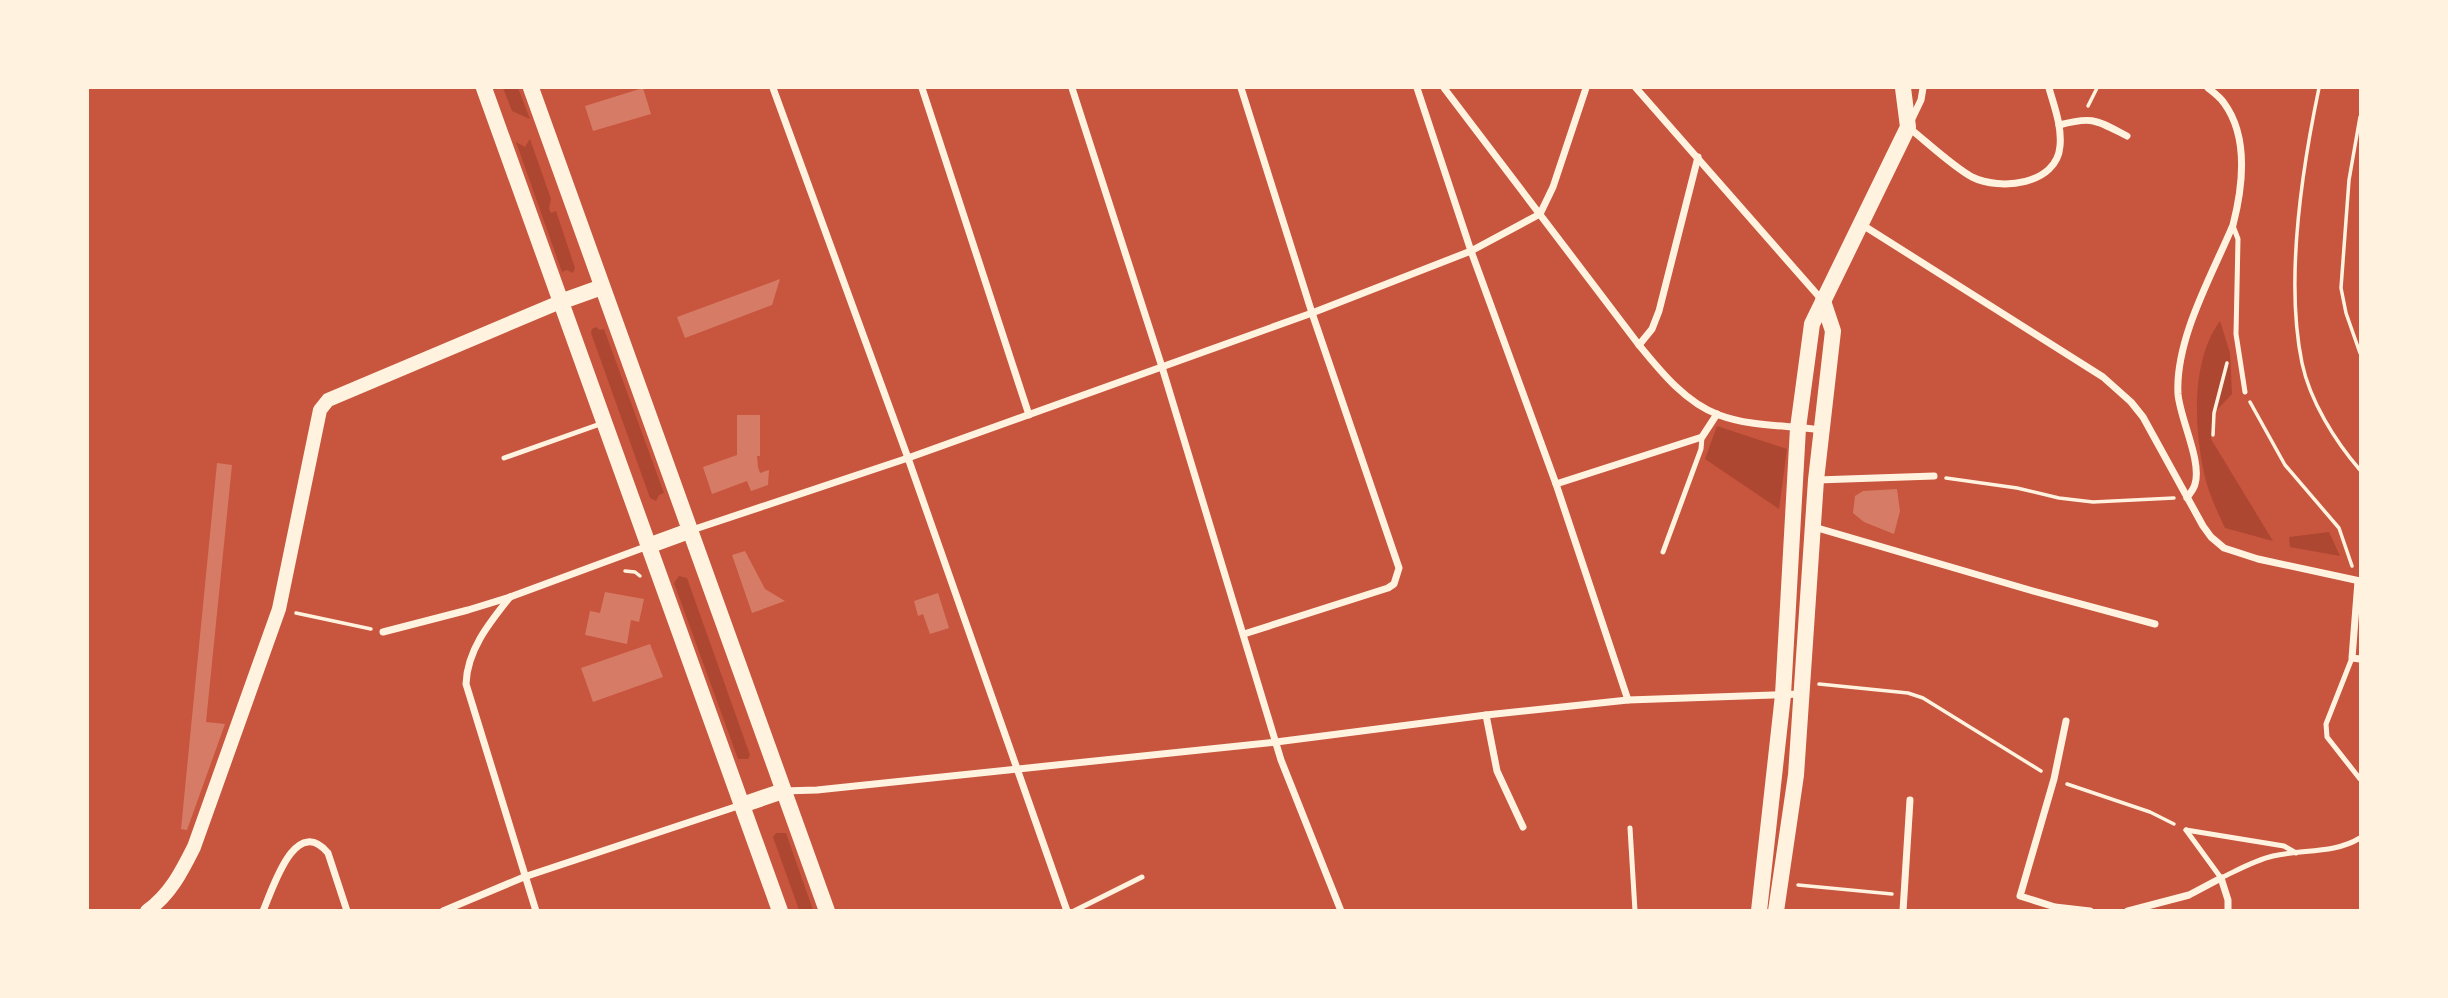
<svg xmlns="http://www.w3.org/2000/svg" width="2448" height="998" font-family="Karla,sans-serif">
	<rect width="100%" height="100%" fill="#c8553d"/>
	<g fill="#ae4732">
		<path d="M503,88H518L530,119L512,111Z"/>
		<path d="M530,139L551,199L549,208L551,213L556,211L575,268L573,273L567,270L562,272L516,142L525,147Z"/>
		<path d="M2220,321L2230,353L2232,394L2214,413L2211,439L2273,541L2225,528C2217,511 2208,492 2204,473C2194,426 2191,360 2220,321Z"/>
		<path d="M596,327L600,330L604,329L664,493L659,495L656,501L650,498L591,333L592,329Z"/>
		<path d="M1717,426L1787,449L1779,509L1705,459Z"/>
		<path d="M2329,532L2340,556L2290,547L2289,537Z"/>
		<path d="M679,576L687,578L750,755L748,759H738L674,583Z"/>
		<path d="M776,833H786L813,910H799L773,837Z"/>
	</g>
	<g fill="#d67c66">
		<path d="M643,88L651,114L593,131L585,106Z"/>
		<path d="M780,279L772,305L685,338L677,317Z"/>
		<path d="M737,415H760V456H757L758,467L760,473L769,470L768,485L751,491L747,481L712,494L703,467L737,455Z"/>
		<path d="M217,463L232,465L206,722L225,724L187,830L181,829Z"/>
		<path d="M1897,489L1900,511L1894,534L1864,522L1853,513L1855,496L1863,491Z"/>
		<path d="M745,551L765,589L785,601L752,613L732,555Z"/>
		<path d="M605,592L644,599L639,622L631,620L627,644L585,635L590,611L600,613Z"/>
		<path d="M938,593L949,628L930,634L923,614L918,616L914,601Z"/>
		<path d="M650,644L663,677L593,702L581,668Z"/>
	</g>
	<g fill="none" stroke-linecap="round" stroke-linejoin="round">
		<g stroke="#fff3e0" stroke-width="3.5">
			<path d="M2319,88C2302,169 2285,281 2302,363C2310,401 2335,441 2360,470"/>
			<path d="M2088,106L2097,88"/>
			<path d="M2360,117L2349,180L2341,288L2346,313L2360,353"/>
			<path d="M2250,402L2285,465L2339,528L2352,566"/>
			<path d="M2213,435L2214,413L2227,363"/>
			<path d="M1946,478L2017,488L2059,498L2093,502L2174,498"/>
			<path d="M625,571L635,572L640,576"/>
			<path d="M296,613L371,629"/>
			<path d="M1819,684L1908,693L1923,698L2041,771"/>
			<path d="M2067,784L2150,812L2174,824"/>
			<path d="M1798,885L1892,894"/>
		</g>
		<g stroke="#fff3e0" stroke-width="5">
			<path d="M2233,226L2238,239L2236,334L2245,392"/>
			<path d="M504,458L603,423"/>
			<path d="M1663,552L1701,449L1702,437"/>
			<path d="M2352,658L2326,724L2327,737L2360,779"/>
			<path d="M1630,828L1635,911"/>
			<path d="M2186,830L2221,878C2238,870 2255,860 2273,856C2303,849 2334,854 2360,838"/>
			<path d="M2186,830L2284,846L2296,853"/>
			<path d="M1074,911L1142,877"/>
		</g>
		<g stroke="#fff3e0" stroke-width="7">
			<path d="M773,88L908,458L1067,911"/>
			<path d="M922,88L1029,415"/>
			<path d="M1072,88L1162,367L1281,760L1341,911"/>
			<path d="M1241,88L1312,313L1399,568L1394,584L1388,588L1244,634"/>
			<path d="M1417,88L1471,251L1556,484L1628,700"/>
			<path d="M1444,88L1639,345C1661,372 1686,403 1719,415C1751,427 1788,425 1821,430"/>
			<path d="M1636,88L1822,300"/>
			<path d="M1923,88L1921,100L1908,127C1927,142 1952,166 1972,177C2000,191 2057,185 2060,146C2062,126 2054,106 2049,88"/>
			<path d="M2059,125C2093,116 2096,120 2127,136"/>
			<path d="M1540,214L1553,187L1586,88"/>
			<path d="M1861,224L2103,377L2131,402L2143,417L2203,526L2211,537L2224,548L2258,559L2360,581"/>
			<path d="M1639,345L1652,329L1659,311L1698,157"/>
			<path d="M1817,480L1934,476"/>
			<path d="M1556,484L1702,437L1717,414"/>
			<path d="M2187,498C2190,493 2194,489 2195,484C2202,461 2180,419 2178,394C2175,339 2212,275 2233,225C2243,186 2249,137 2224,103C2220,97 2213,92 2208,88"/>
			<path d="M1814,527L2033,591L2155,624"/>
			<path d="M689,531L908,458L1312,313L1471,251L1540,214"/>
			<path d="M2358,581L2352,658L2360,659"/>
			<path d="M510,597C490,622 467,650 466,684L536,911"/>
			<path d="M383,632L468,610L510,597L648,546"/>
			<path d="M1486,715L1497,771L1523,827"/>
			<path d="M2066,721L2054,779L2020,896L2055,907L2090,911"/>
			<path d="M783,791L817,790L1276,742L1486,715L1628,700L1802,694"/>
			<path d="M263,911C273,888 295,814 328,853L347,911"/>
			<path d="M443,911L524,877L741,805"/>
			<path d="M1903,911L1910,800"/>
			<path d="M2128,911L2189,895L2221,878L2228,900V911"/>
		</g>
		<path stroke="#fff3e0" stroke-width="14" d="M147,911C170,895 182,871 194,847L279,609L320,410L328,400L560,302"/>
		<g stroke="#fff3e0" stroke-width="16">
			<path d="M484,88L780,911"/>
			<path d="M531,88L827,911"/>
			<path d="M560,302L602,287"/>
			<path d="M648,546L689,531"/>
			<path d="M742,805L783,791"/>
			<path d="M1759,911L1783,695L1798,428L1812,324L1908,127L1903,88"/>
			<path d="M1776,911L1796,775L1816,480L1833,331L1823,301"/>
		</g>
	</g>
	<rect width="2448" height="998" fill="none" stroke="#fff3e0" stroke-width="178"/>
</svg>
